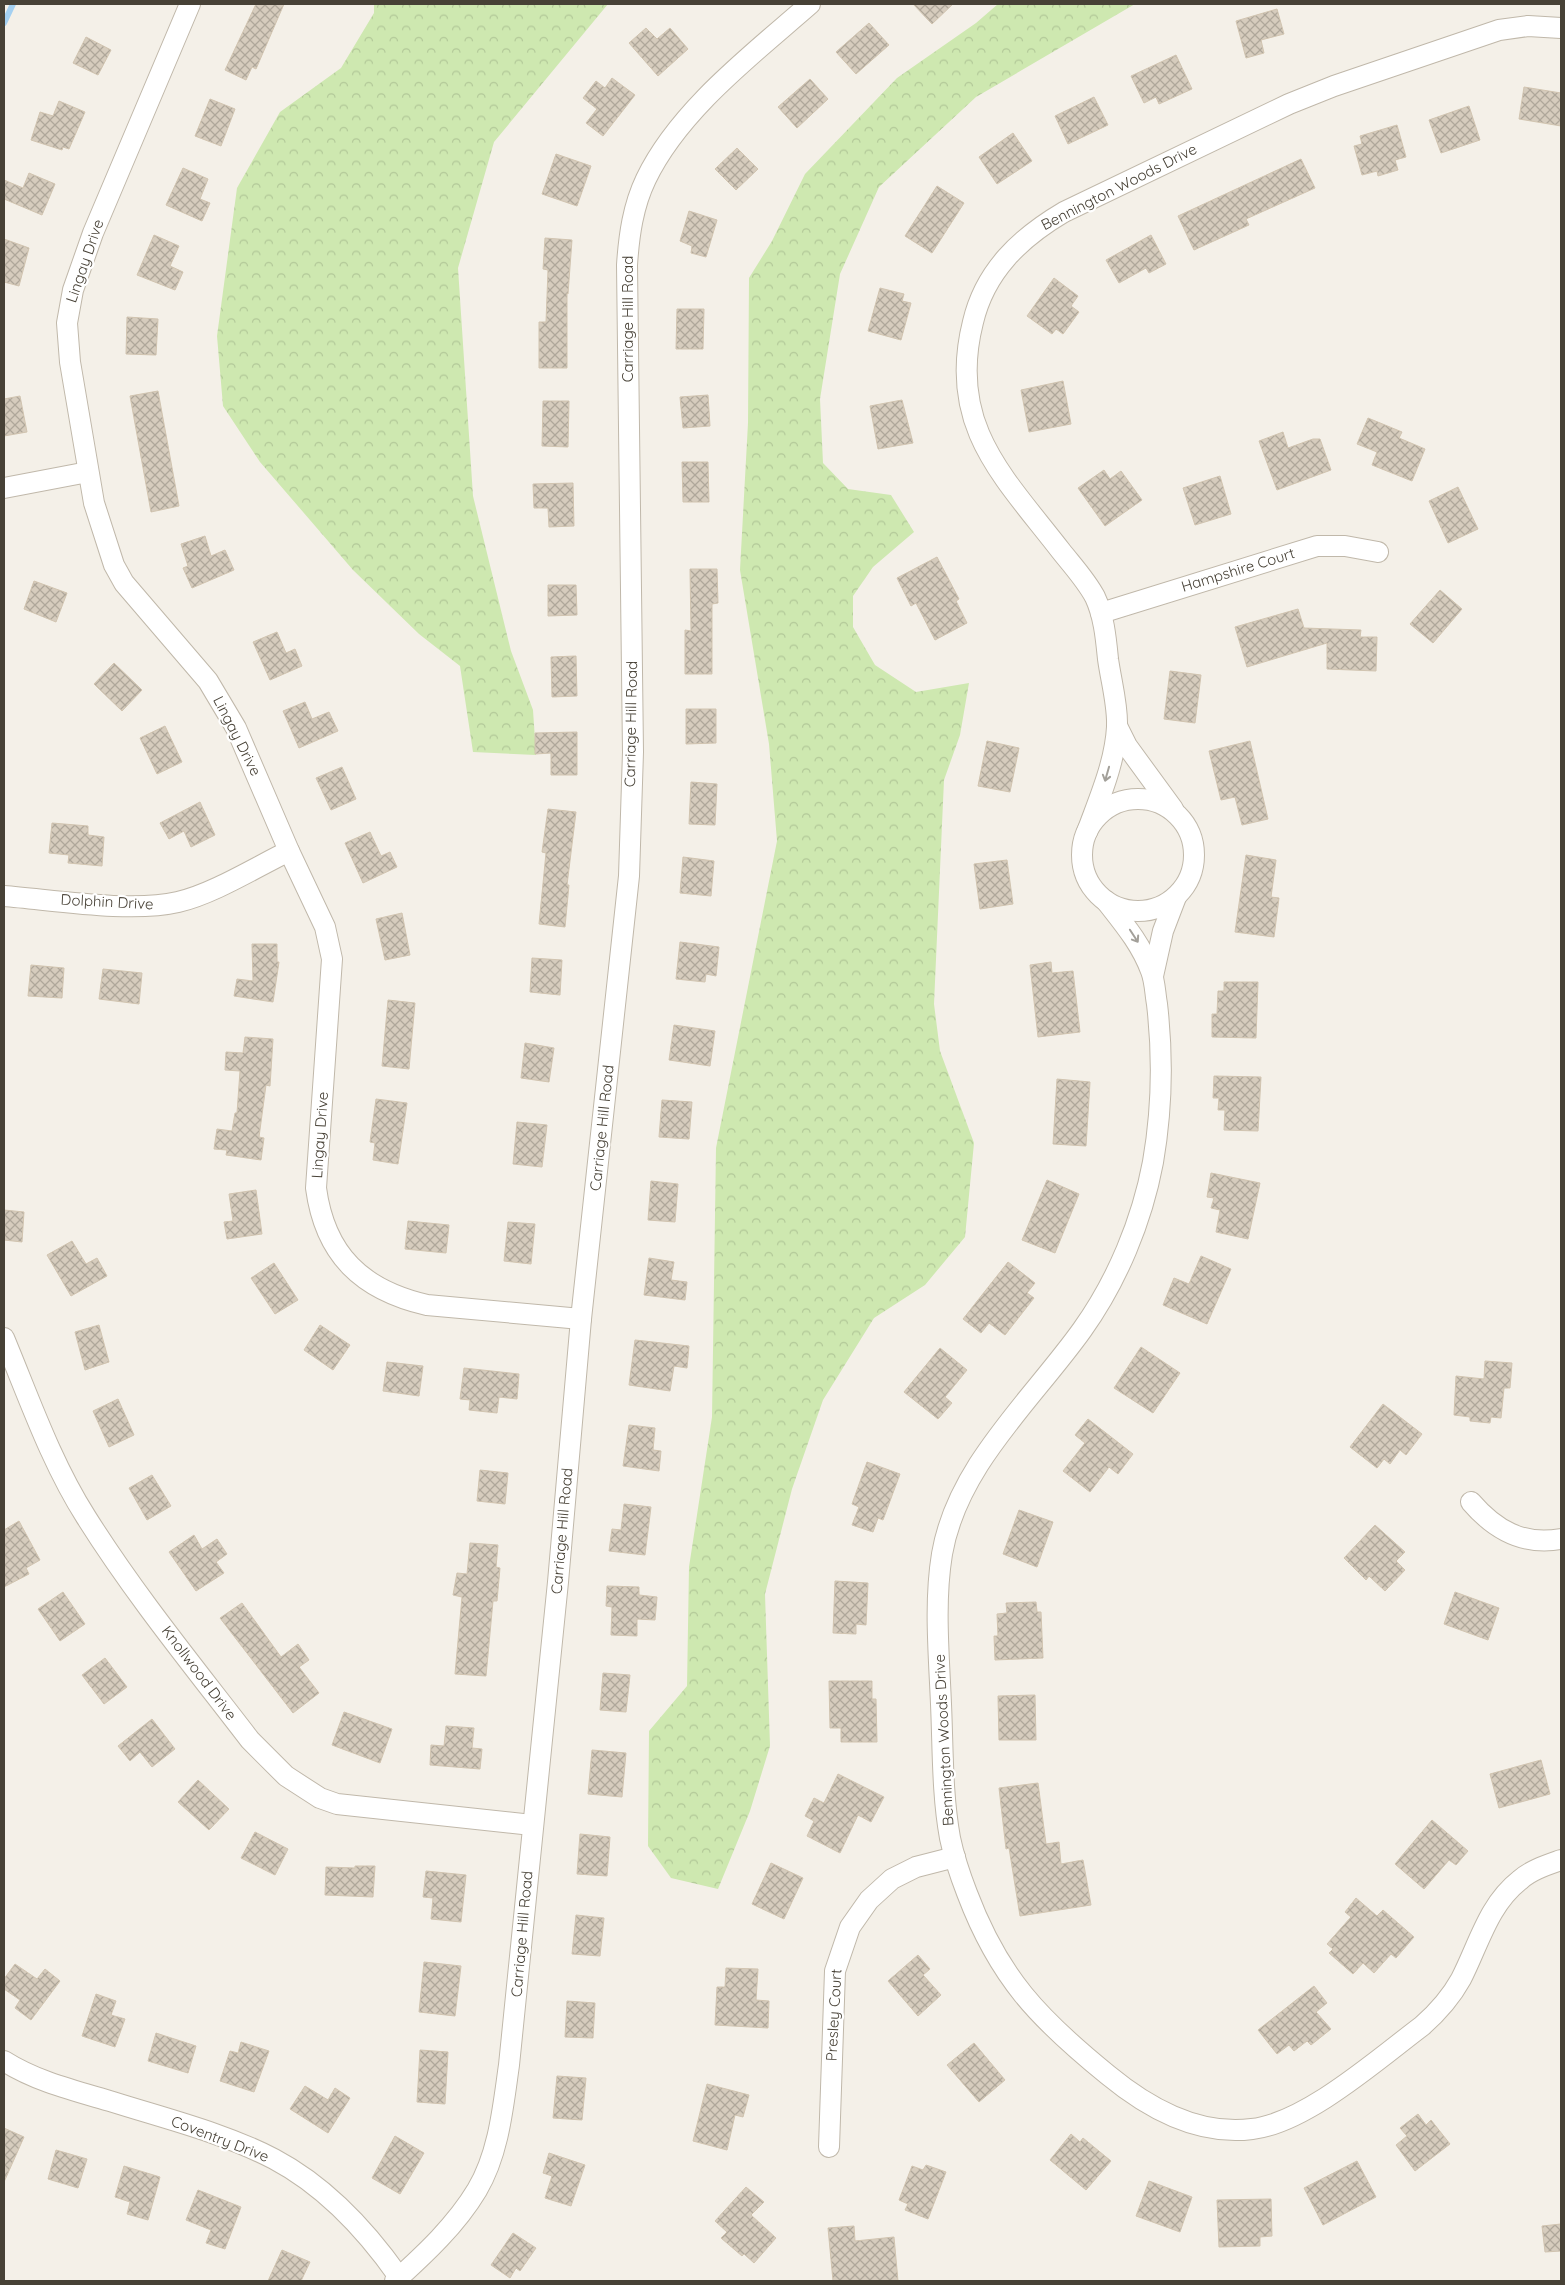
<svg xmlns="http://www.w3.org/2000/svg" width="1565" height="2285" font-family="Quicksand,sans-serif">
	<defs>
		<pattern id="forest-crowns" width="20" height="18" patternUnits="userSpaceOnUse" patternTransform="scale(1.25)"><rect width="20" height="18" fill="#cee8b0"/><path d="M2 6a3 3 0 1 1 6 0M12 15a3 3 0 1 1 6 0" fill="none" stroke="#b2c898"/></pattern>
		<pattern id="building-cross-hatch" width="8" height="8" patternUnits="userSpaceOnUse" patternTransform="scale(1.25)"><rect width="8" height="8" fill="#d6ccbd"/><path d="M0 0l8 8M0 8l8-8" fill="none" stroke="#afa79a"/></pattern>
	</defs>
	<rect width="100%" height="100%" fill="#f4f0e8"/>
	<g fill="url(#forest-crowns)">
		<path d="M374,4H608L494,142L458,268L473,496L511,651L533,710L536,755L473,752L460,666L419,634L353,570L260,462L223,406L217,336L237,188L280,112L341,68L374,13Z"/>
		<path d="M998,4H1135L976,97L879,187L840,274L820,399L823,463L848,489L891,495L914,532L873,567L853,596V627L875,665L916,692L969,683L960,735L944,780L934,1004L940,1051L974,1143L965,1237L925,1285L874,1318L823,1400L792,1489L765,1594L770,1746L750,1811L718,1889L671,1878L648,1846L649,1731L687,1686L689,1567L712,1417L716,1148L777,841L769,744L740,570L748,423L749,278L772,241L805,174L897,78L976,23Z"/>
	</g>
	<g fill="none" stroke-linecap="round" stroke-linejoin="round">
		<path stroke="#a4d0f1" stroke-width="6" d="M4,23L13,4"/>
	</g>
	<g fill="url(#building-cross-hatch)" stroke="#d1c4b0">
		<path d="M256,4H284L256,69L252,67L246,80L225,70Z"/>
		<path d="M913,4H953L932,24Z"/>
		<path d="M1277,9L1284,34L1261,40L1264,53L1246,58L1236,21Z"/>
		<path d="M869,23L889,45L856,74L836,52Z"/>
		<path d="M646,28L657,39L670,28L688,49L658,76L629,43Z"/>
		<path d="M86,37L111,50L98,75L73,63Z"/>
		<path d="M1176,55L1192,89L1159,104L1156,97L1144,103L1131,76Z"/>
		<path d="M612,78L635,95L603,136L586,123L597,109L583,98L596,81L605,88Z"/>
		<path d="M810,79L828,99L797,128L778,107Z"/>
		<path d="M1524,87L1561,93V126L1519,119Z"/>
		<path d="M1094,97L1108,125L1068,144L1055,116Z"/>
		<path d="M210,99L235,109L221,146L195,136Z"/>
		<path d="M59,101L85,112L69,149L63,147L62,150L31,140L40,112L53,116Z"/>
		<path d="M1469,106L1480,140L1441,153L1429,120Z"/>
		<path d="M1397,125L1406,157L1395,160L1398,170L1378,176L1377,171L1362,175L1354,146L1362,144L1360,136Z"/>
		<path d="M1013,133L1032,161L997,184L979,157Z"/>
		<path d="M737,148L758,169L736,190L715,169Z"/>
		<path d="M556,154L591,166L577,206L542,194Z"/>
		<path d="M1301,159L1315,188L1246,219L1249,225L1194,250L1178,216Z"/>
		<path d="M183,168L208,179L200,199L210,203L202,221L166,205Z"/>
		<path d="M29,173L55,184L42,215L4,199V180L23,188Z"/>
		<path d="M937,186L964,203L932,253L905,236Z"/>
		<path d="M689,211L717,220L706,257L691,253L692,246L680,241Z"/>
		<path d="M154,235L179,246L170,266L183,272L175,290L137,275Z"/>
		<path d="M1151,235L1166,264L1149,273L1146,268L1119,283L1106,260Z"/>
		<path d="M545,238L572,240L568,294L567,293V368H539V322H546L548,270L543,269Z"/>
		<path d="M4,239L29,248L19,286L4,282Z"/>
		<path d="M1054,278L1078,296L1071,306L1079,312L1063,334L1056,329L1052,334L1027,316Z"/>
		<path d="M880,288L904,294L902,301L911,303L901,340L868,331Z"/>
		<path d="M677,309H704L703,349H676Z"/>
		<path d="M127,317L158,319L156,355L126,354Z"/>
		<path d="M1063,381L1071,424L1029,432L1021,390Z"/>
		<path d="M158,391L179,506L151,512L130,396Z"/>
		<path d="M708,395L710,426L683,428L680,397Z"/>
		<path d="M20,396L27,432L4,436V399Z"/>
		<path d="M902,400L913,443L878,449L870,406Z"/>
		<path d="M543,401H569L568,447L542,446Z"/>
		<path d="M1368,418L1402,432L1399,438L1425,449L1412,481L1372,465L1377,452L1357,444Z"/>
		<path d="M1283,432L1288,448L1313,439H1320L1331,470L1277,490L1259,441Z"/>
		<path d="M682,462H708L709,502H683Z"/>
		<path d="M1104,470L1110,479L1121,471L1142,500L1105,526L1078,488Z"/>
		<path d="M1220,476L1231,514L1195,525L1183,488Z"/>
		<path d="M573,483L574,526L549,527L548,508H534L533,484Z"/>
		<path d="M1458,487L1478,529L1448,543L1429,501Z"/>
		<path d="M205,536L211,556L225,550L234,570L192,588L183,568L188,566L181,544Z"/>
		<path d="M937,557L959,599L956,601L967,623L935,640L916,603L911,606L897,578Z"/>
		<path d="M690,569H717L718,603L712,604V674H685V630L691,631Z"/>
		<path d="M34,581L67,593L56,622L24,609Z"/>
		<path d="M548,585H576L577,615L548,616Z"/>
		<path d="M1440,590L1462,609L1433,643L1410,624Z"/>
		<path d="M1298,609L1304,628L1361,630L1360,637H1377L1376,671L1327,669V643L1247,667L1235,627Z"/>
		<path d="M277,632L286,653L295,649L302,666L270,680L253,642Z"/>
		<path d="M576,656L577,696L552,697L551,657Z"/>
		<path d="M114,663L142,690L122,711L94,684Z"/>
		<path d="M1170,671L1201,675L1195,723L1164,719Z"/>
		<path d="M305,702L312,719L329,712L338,731L299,748L283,711Z"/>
		<path d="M686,709H716V743L686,744Z"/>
		<path d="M165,726L182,762L157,774L140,738Z"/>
		<path d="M577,732V775H551V753L535,754V733Z"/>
		<path d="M987,741L1019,748L1010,792L978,786Z"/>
		<path d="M1250,741L1268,819L1242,825L1235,797L1221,800L1209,751Z"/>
		<path d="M342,767L356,799L331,810L316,778Z"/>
		<path d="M691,782L717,784L715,825L689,824Z"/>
		<path d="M200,802L215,835L191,847L184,831L169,839L160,823Z"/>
		<path d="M548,809L576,812L567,885H569L565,927L539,924L546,853L542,852Z"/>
		<path d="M52,823L88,826V835L104,837L102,866L68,863L69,855L49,853Z"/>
		<path d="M370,832L381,856L390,852L397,867L363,883L345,843Z"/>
		<path d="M1246,855L1276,860L1271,897L1279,898L1274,937L1235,932Z"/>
		<path d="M683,857L714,861L711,896L680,893Z"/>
		<path d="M1007,860L1013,904L980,909L974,864Z"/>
		<path d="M402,913L410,955L385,960L376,919Z"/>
		<path d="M680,942L719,947L716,976L706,974L705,982L676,979Z"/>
		<path d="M252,944H277V962H279L273,1002L234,996L237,979L253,981Z"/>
		<path d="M532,958L562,960L560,995L530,992Z"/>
		<path d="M1051,962L1052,973L1073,971L1080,1032L1038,1037L1030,965Z"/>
		<path d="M31,965L64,968L62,998L28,996Z"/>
		<path d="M103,969L142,973L139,1004L99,999Z"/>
		<path d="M1224,982H1258L1256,1038L1212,1037V1014H1217L1218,991H1224Z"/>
		<path d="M388,1000L415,1003L409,1069L382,1066Z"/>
		<path d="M674,1025L715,1031L710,1066L669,1060Z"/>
		<path d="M245,1037L273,1039L270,1086L266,1085L259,1137L264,1138L261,1160L226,1155L227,1150L214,1149L217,1129L232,1131L235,1113H237L240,1071L225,1070L226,1052L243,1053Z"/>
		<path d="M525,1043L554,1048L549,1082L521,1078Z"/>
		<path d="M1214,1076L1261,1077L1258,1131L1224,1130L1225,1110H1218L1219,1098H1213Z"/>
		<path d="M1057,1079L1090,1082L1086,1146L1053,1144Z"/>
		<path d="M376,1099L407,1103L398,1164L373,1160L375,1143L370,1142Z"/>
		<path d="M662,1100L692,1102L689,1139L659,1137Z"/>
		<path d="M517,1122L547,1125L542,1167L513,1164Z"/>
		<path d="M1211,1173L1260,1183L1248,1239L1216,1232L1220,1210L1211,1208L1214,1198L1207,1197Z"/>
		<path d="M1047,1180L1079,1194L1055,1253L1022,1240Z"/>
		<path d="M651,1181L678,1184L675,1222L648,1220Z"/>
		<path d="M256,1190L262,1234L227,1239L224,1222L233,1221L229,1194Z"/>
		<path d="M4,1210L24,1212L22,1242L4,1240Z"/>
		<path d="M408,1221L449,1225L446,1253L405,1249Z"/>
		<path d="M508,1222L535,1224L531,1264L504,1261Z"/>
		<path d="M72,1241L86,1264L97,1258L107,1276L71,1296L47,1255Z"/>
		<path d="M1201,1256L1231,1269L1207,1324L1163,1305L1174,1278L1189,1284Z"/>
		<path d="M649,1258L674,1262L671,1280L687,1282L685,1300L644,1295Z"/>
		<path d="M1008,1262L1035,1283L1027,1293L1034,1298L1005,1335L989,1323L981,1333L963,1319Z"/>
		<path d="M274,1263L298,1300L275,1314L251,1278Z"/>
		<path d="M99,1325L109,1362L85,1370L75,1332Z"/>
		<path d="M320,1325L350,1345L333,1370L304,1350Z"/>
		<path d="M635,1340L689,1346L687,1368L674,1366L670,1391L629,1385Z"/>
		<path d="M1141,1347L1180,1373L1153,1413L1114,1388Z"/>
		<path d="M940,1348L967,1370L945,1397L952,1403L938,1419L904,1392Z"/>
		<path d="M1485,1361L1512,1363L1510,1388H1504L1501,1418L1491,1417L1490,1423L1470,1421V1417L1454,1415L1456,1376L1484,1379Z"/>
		<path d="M387,1362L423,1366L419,1396L383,1391Z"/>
		<path d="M464,1368L519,1374L517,1399L499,1397L497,1413L469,1410L470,1400L460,1399Z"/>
		<path d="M118,1399L134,1435L109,1447L93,1411Z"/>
		<path d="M1383,1404L1422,1434L1406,1455L1400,1450L1390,1464L1384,1459L1377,1468L1350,1447Z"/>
		<path d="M1088,1419L1133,1454L1118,1474L1109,1467L1090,1492L1063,1471L1085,1443L1075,1435Z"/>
		<path d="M629,1425L655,1428L653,1450L661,1451L659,1471L623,1466Z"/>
		<path d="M867,1462L900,1474L883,1520L878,1518L873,1532L852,1525L859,1507L852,1504Z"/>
		<path d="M480,1470L508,1473L505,1504L477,1501Z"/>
		<path d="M152,1475L171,1506L147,1520L129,1488Z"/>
		<path d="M624,1504L651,1507L645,1555L609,1551L612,1529L621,1530Z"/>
		<path d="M1019,1510L1053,1522L1037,1567L1003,1554Z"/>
		<path d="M19,1521L40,1560L26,1568L29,1574L4,1587V1530Z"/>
		<path d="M1375,1525L1405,1552L1396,1561L1405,1570L1385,1591L1369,1576L1366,1580L1344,1558Z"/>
		<path d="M194,1535L202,1549L217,1539L227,1554L216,1562L224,1573L196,1591L169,1552Z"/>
		<path d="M470,1543L498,1545L496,1567L500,1568L497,1601H493L486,1676L455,1674L462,1597L453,1595L457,1573L467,1574Z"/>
		<path d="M835,1581L868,1583L866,1625L856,1624V1634L833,1633Z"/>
		<path d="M607,1586L639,1587V1595L657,1597L655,1620L637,1619V1636L611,1635L612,1607L606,1606Z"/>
		<path d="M63,1592L85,1624L60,1641L38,1609Z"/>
		<path d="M1455,1592L1499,1608L1488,1640L1444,1624Z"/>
		<path d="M1036,1602L1037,1612H1041L1043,1658L995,1660L994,1636H998L997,1614L1007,1613L1006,1603Z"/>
		<path d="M242,1603L281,1657L298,1644L309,1660L299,1667L319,1693L293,1713L220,1618Z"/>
		<path d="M105,1658L127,1687L104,1704L82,1675Z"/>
		<path d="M603,1673L630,1675L626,1712L600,1710Z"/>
		<path d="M829,1681H872V1699H876L877,1742H841V1728H830Z"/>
		<path d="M1035,1695L1036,1740H999L998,1696Z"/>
		<path d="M344,1712L392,1729L380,1763L332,1745Z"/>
		<path d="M152,1719L175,1749L152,1767L140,1752L130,1761L118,1746Z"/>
		<path d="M446,1726L474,1728L472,1748L482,1749L480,1769L430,1765L431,1745L444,1746Z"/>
		<path d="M592,1750L626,1753L622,1797L588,1794Z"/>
		<path d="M1541,1760L1550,1794L1499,1808L1490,1774Z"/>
		<path d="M838,1774L884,1797L871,1822L858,1815L840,1853L807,1836L814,1821L805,1816L814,1798L824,1803Z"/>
		<path d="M198,1780L229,1809L209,1830L178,1802Z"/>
		<path d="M1038,1783L1046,1844L1059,1842L1061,1864L1083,1860L1091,1905L1020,1916L1009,1848L1006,1849L999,1788Z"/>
		<path d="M1432,1820L1468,1851L1456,1865L1449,1860L1424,1889L1395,1864Z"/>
		<path d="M255,1832L288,1849L275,1875L241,1858Z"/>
		<path d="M580,1834L610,1837L607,1876L577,1874Z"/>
		<path d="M771,1863L803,1878L784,1919L752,1904Z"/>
		<path d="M355,1866H375L373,1897L325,1895L326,1867L355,1868Z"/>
		<path d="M426,1871L466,1875L461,1922L431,1919L433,1898L423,1897Z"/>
		<path d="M1356,1898L1377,1916L1383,1910L1414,1937L1396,1958L1391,1954L1374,1973L1363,1963L1353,1974L1329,1953L1333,1949L1327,1944L1351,1917L1345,1912Z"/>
		<path d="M576,1915L604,1918L600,1956L572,1954Z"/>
		<path d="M918,1955L930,1969L923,1975L941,1995L918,2016L888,1981Z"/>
		<path d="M424,1962L461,1966L455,2016L419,2012Z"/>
		<path d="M15,1964L37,1979L45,1969L60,1981L31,2020L15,2008L20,2000L4,1989V1979Z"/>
		<path d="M726,1968L758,1969L756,2000L769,2001L768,2028L715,2025L717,1987H725Z"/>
		<path d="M1314,1986L1327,2003L1316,2012L1331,2029L1311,2045L1307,2041L1294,2051L1289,2045L1277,2054L1258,2030Z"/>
		<path d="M96,1994L116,2001L111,2015L125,2019L115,2047L82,2036Z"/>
		<path d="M567,2001L595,2003L593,2038L565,2037Z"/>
		<path d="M156,2033L196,2046L188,2073L148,2061Z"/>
		<path d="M241,2042L269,2051L254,2092L220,2081L230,2051L238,2053Z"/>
		<path d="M974,2043L1005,2080L979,2102L947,2065Z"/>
		<path d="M420,2050L448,2052L445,2104L417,2102Z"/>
		<path d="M557,2076L586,2078L582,2120L553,2118Z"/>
		<path d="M707,2084L749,2095L743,2117L735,2115L727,2150L693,2141Z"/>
		<path d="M305,2086L328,2100L335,2088L350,2098L328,2133L290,2109Z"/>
		<path d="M1418,2114L1426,2125L1431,2120L1450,2144L1415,2171L1396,2145L1407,2136L1400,2128Z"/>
		<path d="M4,2128L24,2137L4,2182Z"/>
		<path d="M1071,2134L1080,2142L1083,2138L1111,2161L1086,2190L1050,2160Z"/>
		<path d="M395,2136L424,2153L400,2194L372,2178Z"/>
		<path d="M56,2150L87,2159L78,2188L48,2179Z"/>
		<path d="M549,2153L585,2165L571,2206L545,2198L552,2176L543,2173Z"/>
		<path d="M1357,2161L1376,2197L1323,2225L1304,2188Z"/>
		<path d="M926,2165L946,2172L928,2219L905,2210L908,2204L899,2200L912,2166L923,2170Z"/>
		<path d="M124,2166L160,2177L148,2220L127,2214L130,2202L115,2197Z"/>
		<path d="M1149,2181L1192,2197L1180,2232L1136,2216Z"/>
		<path d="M746,2187L764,2202L751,2215L776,2238L754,2263L744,2254L742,2256L721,2238L727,2232L715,2221Z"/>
		<path d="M198,2190L241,2207L225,2249L206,2243L211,2230L186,2220Z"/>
		<path d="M1271,2199L1272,2236L1260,2237V2246L1219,2247L1217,2200Z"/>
		<path d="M1561,2224V2251L1545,2252L1542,2226Z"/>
		<path d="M854,2226L855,2241L894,2237L898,2281H833L828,2228Z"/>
		<path d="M513,2233L536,2248L520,2271L516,2268L510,2278L491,2265Z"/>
		<path d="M282,2250L310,2262L301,2281H268Z"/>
	</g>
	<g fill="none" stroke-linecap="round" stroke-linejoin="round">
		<g stroke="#c0b8aa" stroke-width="22">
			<g id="street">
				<path d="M190,4L93,233L73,290L67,323L70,362L94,503L114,565L124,583L208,681L236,728L289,851L325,927L332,959L316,1188C325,1255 362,1290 427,1305L581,1319"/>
				<path d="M4,488L88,472"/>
				<path d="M1101,613L1317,546H1345L1378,552"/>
				<path d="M1117,726L1127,746L1173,809"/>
				<circle cx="1138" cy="855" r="56"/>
				<path d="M1087,832C1099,799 1115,763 1117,727C1118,705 1111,681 1108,659C1106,639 1104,616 1095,597C1086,580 1072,565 1061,551C1003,476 947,425 973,322C985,271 1020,238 1064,212L1289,104L1334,86L1499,30L1528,26L1561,28"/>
				<path d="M4,896C54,900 131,913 178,902C213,894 256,867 289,851"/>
				<path d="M1106,901C1124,924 1141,944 1151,971C1155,981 1155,993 1157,1004C1163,1056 1162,1110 1153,1162C1142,1221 1117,1281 1082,1330C1032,1400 957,1466 942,1554C934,1603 939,1655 941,1704C943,1748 942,1794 950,1838C954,1857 960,1875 967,1893C999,1978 1039,2019 1108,2075C1148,2108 1198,2136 1252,2129C1306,2123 1378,2059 1422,2026C1438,2012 1451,1997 1461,1979C1479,1944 1488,1905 1520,1880C1531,1870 1547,1865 1561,1860"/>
				<path d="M1153,976L1163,931L1176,897"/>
				<path d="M4,1338C29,1398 51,1462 86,1517C135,1595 194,1667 250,1740L286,1776L320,1798L337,1804L532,1825"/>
				<path d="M1471,1502C1495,1530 1523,1546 1561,1539"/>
				<path d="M4,2061C37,2082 76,2091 113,2102C167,2119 224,2133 274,2159C325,2186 366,2230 399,2277"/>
				<path d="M829,2147L835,1971L850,1927L869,1900L892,1879L916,1867L955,1857"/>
				<path d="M395,2281C425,2254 456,2225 477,2190C499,2153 503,2107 509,2065L558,1582L581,1319L629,876L633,752L627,265C629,235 633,206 646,179C679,110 753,54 810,4"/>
			</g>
		</g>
		<use href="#street" stroke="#fff" stroke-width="20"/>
	</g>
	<defs><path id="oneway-shaft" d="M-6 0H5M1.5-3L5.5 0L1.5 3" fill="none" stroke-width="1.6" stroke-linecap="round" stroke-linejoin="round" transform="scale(1.25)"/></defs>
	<g stroke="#a3a09a">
		<use href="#oneway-shaft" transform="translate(1107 774) rotate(106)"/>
		<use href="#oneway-shaft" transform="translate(1134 936) rotate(57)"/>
	</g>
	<g text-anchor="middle" stroke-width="4.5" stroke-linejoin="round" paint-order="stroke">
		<g font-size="15" fill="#474136" stroke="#fff">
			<text transform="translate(1119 187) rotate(-27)" y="5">Bennington Woods Drive</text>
			<text transform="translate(85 261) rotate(-71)" y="5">Lingay Drive</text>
			<text transform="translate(628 319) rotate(-90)" y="5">Carriage Hill Road</text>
			<text transform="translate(1238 570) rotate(-17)" y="5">Hampshire Court</text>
			<text transform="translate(631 724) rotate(-89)" y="5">Carriage Hill Road</text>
			<text transform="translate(237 736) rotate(63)" y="5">Lingay Drive</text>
			<text transform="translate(107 902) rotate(3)" y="5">Dolphin Drive</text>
			<text transform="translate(602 1128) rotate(-84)" y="5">Carriage Hill Road</text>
			<text transform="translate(320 1135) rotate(-86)" y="5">Lingay Drive</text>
			<text transform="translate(562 1531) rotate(-85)" y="5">Carriage Hill Road</text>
			<text transform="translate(199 1673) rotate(53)" y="5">Knollwood Drive</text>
			<text transform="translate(944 1740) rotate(-93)" y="5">Bennington Woods Drive</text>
			<text transform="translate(522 1934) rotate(-85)" y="5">Carriage Hill Road</text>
			<text transform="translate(834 2015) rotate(-87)" y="5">Presley Court</text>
			<text transform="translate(220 2139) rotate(21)" y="5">Coventry Drive</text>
		</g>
	</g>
	<rect width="1565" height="2285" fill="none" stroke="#474136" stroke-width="10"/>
</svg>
